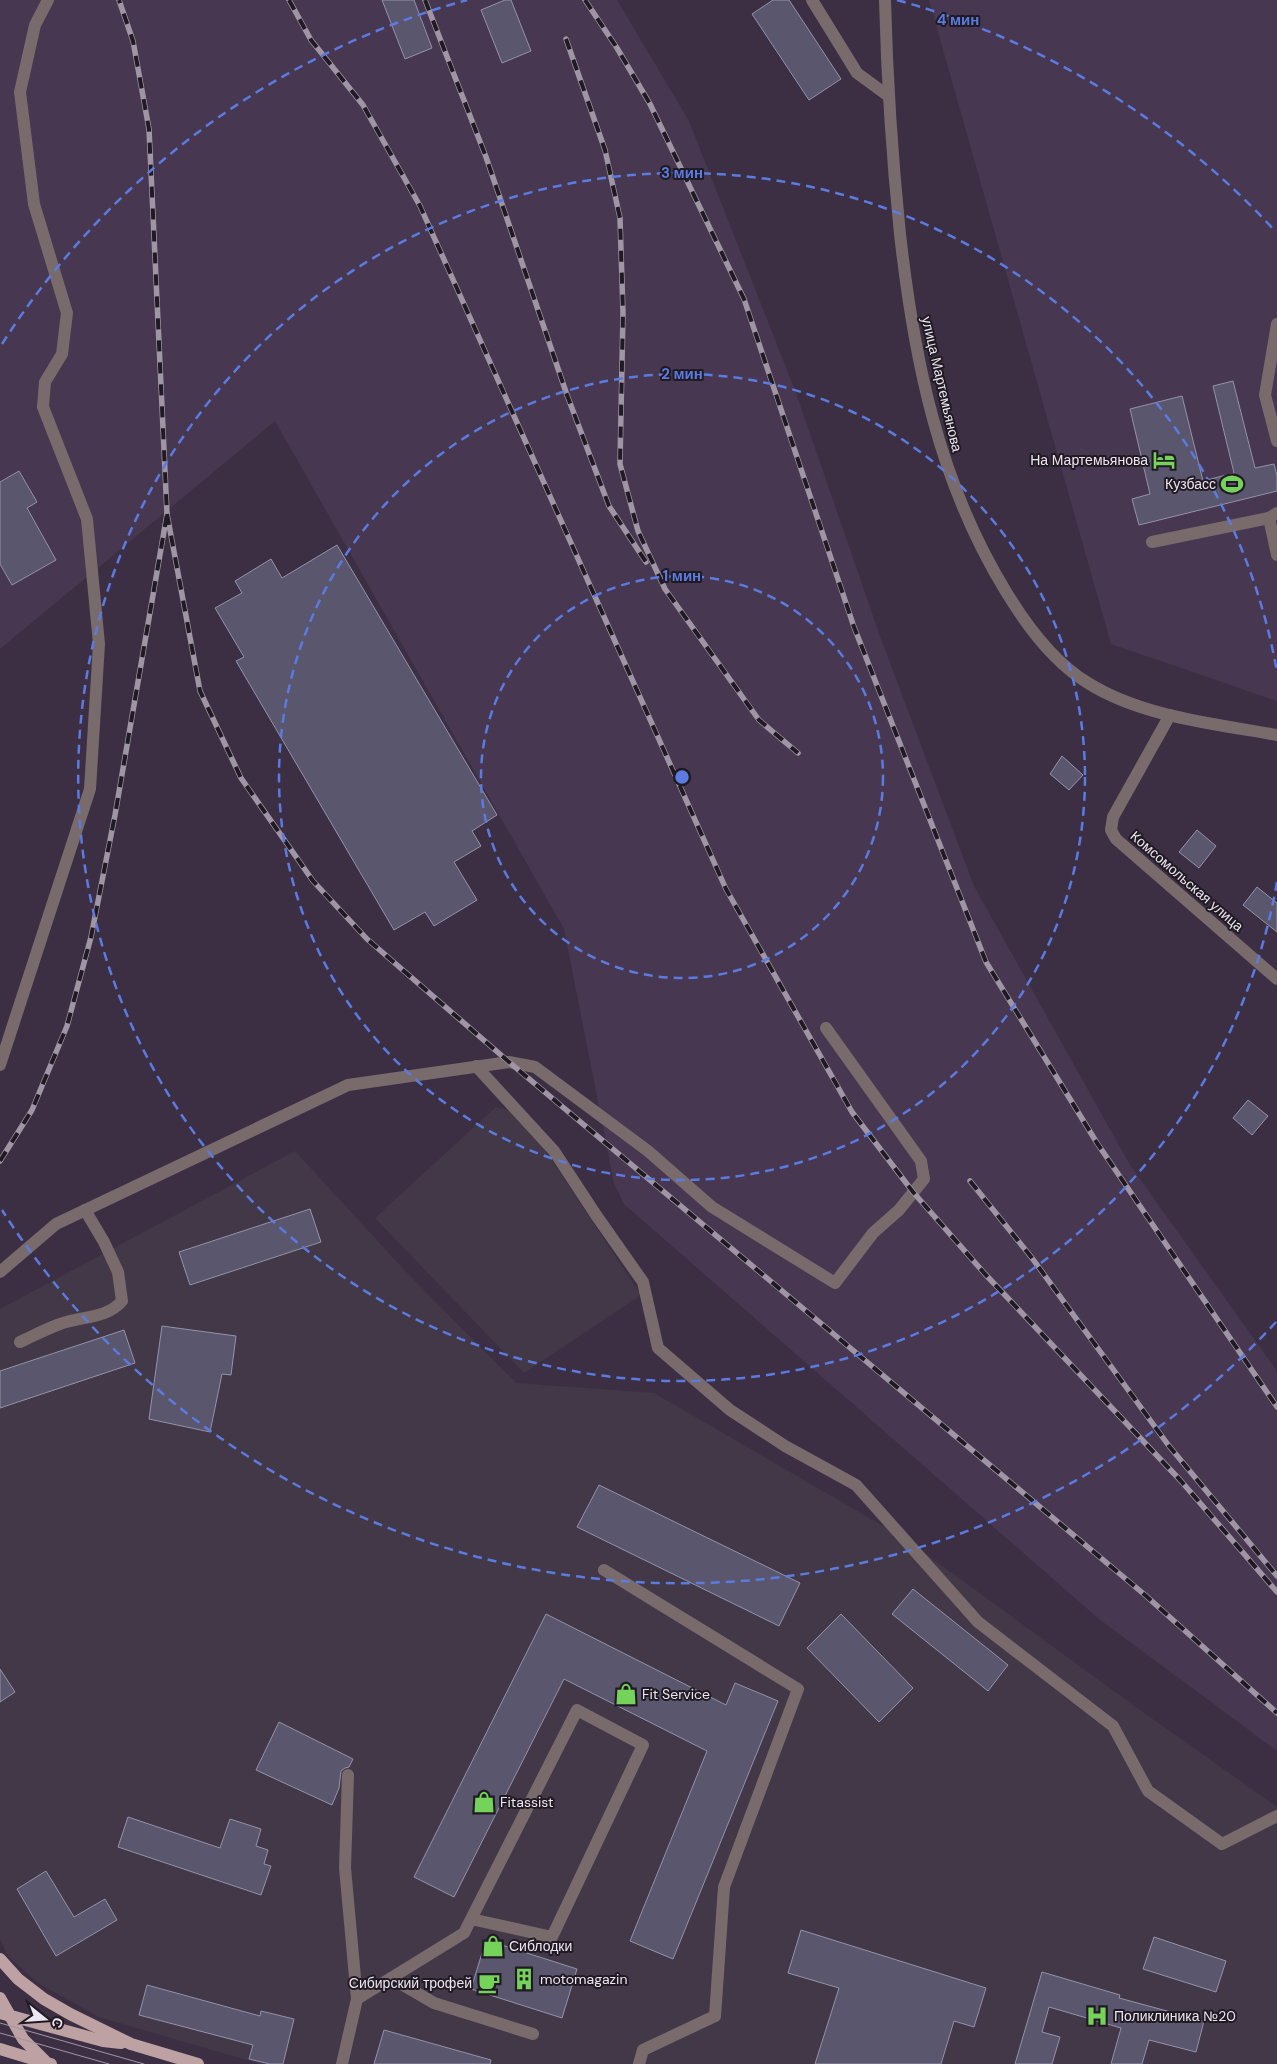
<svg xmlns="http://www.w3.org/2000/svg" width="1277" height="2064" font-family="'DM Sans',sans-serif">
	<rect width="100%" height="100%" fill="#3c2f43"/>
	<g fill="#473750">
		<path d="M0,0H617L689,121L796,393L881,639L974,886L1130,1165L1277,1371V1751L1099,1619L624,1204L614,1183L564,929L275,421L0,649Z"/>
		<path d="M929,0H1277V701L1111,644Z"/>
	</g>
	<g fill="#433847">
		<path d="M496,1107L521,1114L641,1295L524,1373L375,1218Z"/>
		<path d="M295,1151L408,1274L516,1383L654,1393L904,1538L1140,1710L1277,1807V2064H260L99,2017L38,1983L8,1956L0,1939V1309Z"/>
	</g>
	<g fill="#59566e" stroke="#9592ac">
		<path d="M382,0H414L432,48L405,59Z"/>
		<path d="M505,0H511L531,51L502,63L481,10Z"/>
		<path d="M773,0H789L841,79L809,100L752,14Z"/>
		<path d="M1233,381L1255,468L1274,464L1277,476V491L1139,525L1132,499L1150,494L1130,409L1182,396L1203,481L1234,473L1213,386Z"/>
		<path d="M19,471L37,502L27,508L56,560L12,585L0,564V482Z"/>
		<path d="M337,545L497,815L472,831L481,846L454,862L477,900L434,926L425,912L394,930L236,661L244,657L215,608L242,593L235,581L271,559L282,578Z"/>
		<path d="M1062,756L1083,775L1069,790L1050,774Z"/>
		<path d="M1197,830L1216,846L1199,868L1179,852Z"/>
		<path d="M1257,887L1277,903V932L1243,905Z"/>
		<path d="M1248,1100L1268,1116L1252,1135L1233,1118Z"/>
		<path d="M310,1209L321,1242L190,1285L179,1252Z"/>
		<path d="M162,1326L236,1336L231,1375L222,1374L210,1432L149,1419Z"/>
		<path d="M124,1330L135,1363L0,1408V1371Z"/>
		<path d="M599,1485L800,1583L779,1626L577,1527Z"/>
		<path d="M913,1589L1008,1665L988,1691L892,1614Z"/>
		<path d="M546,1614L726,1705L735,1683L778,1701L673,1959L630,1941L707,1751L564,1679L454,1897L414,1877Z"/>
		<path d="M841,1614L913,1688L879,1722L807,1648Z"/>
		<path d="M0,1669L15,1692L0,1702Z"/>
		<path d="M279,1722L353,1759L349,1767L345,1768L341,1771L339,1788L332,1805L256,1770Z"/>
		<path d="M128,1817L220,1848L230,1819L261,1829L256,1846L268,1850L264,1864L271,1866L261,1895L118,1847Z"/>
		<path d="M46,1871L74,1917L105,1899L117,1920L56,1956L17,1889Z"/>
		<path d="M801,1930L986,1988L974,2027L954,2021L941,2064H815L839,1988L788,1973Z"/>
		<path d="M1154,1937L1226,1961L1216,1992L1143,1969Z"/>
		<path d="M486,1940L577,1969L562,2018L471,1989Z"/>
		<path d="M1042,1972L1120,1995L1119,1998L1204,2021L1196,2052L1149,2040L1142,2064H1111L1121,2028L1049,2007L1042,2032L1060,2037L1052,2064H1015Z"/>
		<path d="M147,1985L260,2016L261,2011L294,2019L283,2064H270L249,2059L253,2045L139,2015Z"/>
		<path d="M384,2030L491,2060L490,2064H374Z"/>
	</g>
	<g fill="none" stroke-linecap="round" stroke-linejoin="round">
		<g stroke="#796b6c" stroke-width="12">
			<path d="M812,0L857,73L887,95"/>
			<path d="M885,0C887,78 892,156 900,234C914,359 938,480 1005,590C1026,625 1053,662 1088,683C1142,717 1216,724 1277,735"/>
			<path d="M1277,324L1265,395L1277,441"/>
			<path d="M1277,513L1269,518L1277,555"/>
			<path d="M1152,542L1269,518"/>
			<path d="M1170,715L1113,817L1111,830L1116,839L1277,979"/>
			<path d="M0,1065L90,789L99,644L87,519L43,407L45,382L62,354L67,313L34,204L20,92L35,25L48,0"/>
			<path d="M476,1066L554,1151L596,1215L643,1282L658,1348L730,1410L785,1446L856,1485L978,1622L1113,1726L1148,1791L1222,1844L1277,1816"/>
			<path d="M0,1272L56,1224L348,1085L509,1062L535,1067L648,1151L712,1207L835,1283L873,1233L899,1210L924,1179L921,1161L826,1028"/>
			<path d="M20,1342C33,1336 46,1329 60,1324C80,1316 107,1319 122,1301L118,1272L104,1242L85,1210"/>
			<path d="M604,1570L798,1689L724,1887L715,2016L643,2050L639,2064"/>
			<path d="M391,1978L434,2003L533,2034"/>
			<path d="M357,1999L464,1933L577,1710L643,1745L552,1937L471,1919"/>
			<path d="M342,2064L357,1999L345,1868L348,1775"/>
		</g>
		<g stroke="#bda1a3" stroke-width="12">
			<path d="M0,1959L18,1979L44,1999L70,2014L131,2044L198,2064"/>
			<path d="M0,1998L23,2039L47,2063L51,2064"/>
			<path d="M0,2013L103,2041L121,2043"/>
			<path d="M0,2049L46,2063"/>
		</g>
		<g stroke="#9f95a4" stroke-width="1">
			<path d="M0,2023L144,2064"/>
			<path d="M0,2033L109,2064"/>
		</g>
		<g stroke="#9f95a4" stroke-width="5.5">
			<g id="rail">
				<path d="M289,0L311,40L363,105L420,206L726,889L852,1112L913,1192L985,1274L1181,1481L1277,1592"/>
				<path d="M425,0L486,157L567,395L609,506L646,562"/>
				<path d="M585,0L617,48L650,104L744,299L854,627L986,962L1097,1143L1277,1407"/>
				<path d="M566,39L605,150L620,218L623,313L620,464L638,531L665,589L759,720L798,753"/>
				<path d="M167,514L200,691L241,778L313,881L367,939L509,1062L1145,1595L1277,1713"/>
				<path d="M0,1161L32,1110L67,1026L91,937L115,815L167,514L149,129L133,41L119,0"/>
				<path d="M970,1181L1032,1258L1169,1446L1277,1576"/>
			</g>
		</g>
		<use href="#rail" stroke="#201a23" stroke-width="4" stroke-dasharray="11" stroke-linecap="butt"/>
	</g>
	<g fill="none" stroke="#5b7be0" stroke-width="2.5" stroke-dasharray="9 6">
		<circle cx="682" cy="777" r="201"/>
		<circle cx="682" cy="777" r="403"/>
		<path d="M1277 882A604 604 0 1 1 1277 672"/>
		<path d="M1276 1322A806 806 0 0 1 2 1210M2 344A806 806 0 0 1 467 0M897 0A806 806 0 0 1 1276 232"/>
	</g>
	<defs>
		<g id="hotel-bare" transform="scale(1.725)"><path d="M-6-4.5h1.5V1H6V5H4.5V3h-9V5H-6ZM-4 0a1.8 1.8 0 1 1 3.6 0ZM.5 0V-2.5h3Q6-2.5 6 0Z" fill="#75d25a" stroke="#201a23" stroke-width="2.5" paint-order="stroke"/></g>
		<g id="stadium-bare" transform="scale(1.725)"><path d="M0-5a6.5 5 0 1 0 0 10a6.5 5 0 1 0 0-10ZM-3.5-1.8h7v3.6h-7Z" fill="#75d25a" stroke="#201a23" stroke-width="2.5" paint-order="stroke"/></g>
		<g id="shop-bare" transform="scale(1.725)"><path d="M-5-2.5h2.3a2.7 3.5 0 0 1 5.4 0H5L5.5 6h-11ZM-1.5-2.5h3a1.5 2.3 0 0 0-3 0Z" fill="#75d25a" stroke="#201a23" stroke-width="2.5" paint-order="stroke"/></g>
		<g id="building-bare" transform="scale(1.725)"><path d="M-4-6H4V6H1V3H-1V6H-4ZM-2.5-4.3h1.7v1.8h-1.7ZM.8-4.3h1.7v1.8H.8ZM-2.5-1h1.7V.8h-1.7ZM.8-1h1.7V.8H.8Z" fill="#75d25a" stroke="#201a23" stroke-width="2.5" paint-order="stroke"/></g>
		<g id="cafe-bare" transform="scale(1.725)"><path d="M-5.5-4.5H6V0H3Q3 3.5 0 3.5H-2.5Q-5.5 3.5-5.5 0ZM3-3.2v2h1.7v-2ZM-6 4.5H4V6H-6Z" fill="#75d25a" stroke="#201a23" stroke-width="2.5" paint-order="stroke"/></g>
		<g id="hospital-bare" transform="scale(1.725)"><path d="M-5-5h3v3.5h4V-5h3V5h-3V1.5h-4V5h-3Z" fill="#75d25a" stroke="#201a23" stroke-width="2.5" paint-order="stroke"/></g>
	</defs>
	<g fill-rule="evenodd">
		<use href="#hotel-bare" x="1164" y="460"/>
		<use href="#stadium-bare" x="1232" y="484"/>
		<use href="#shop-bare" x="626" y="1694"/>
		<use href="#shop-bare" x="484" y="1802"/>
		<use href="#shop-bare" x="493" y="1946"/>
		<use href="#building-bare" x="524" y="1979"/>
		<use href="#cafe-bare" x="489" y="1983"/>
		<use href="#hospital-bare" x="1097" y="2016"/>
	</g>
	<g text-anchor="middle" stroke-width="4" stroke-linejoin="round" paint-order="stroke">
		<g font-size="14" fill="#ede5f1" stroke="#201a23">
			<text transform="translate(942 384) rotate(77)" y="5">улица Мартемьянова</text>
			<text transform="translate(1187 881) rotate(41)" y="5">Комсомольская улица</text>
		</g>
		<g font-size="14" fill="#ede5f1" stroke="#201a23" text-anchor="start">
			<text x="1148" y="465" text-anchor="end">На Мартемьянова</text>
			<text x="1216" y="489" text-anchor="end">Кузбасс</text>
			<text x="642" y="1699">Fit Service</text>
			<text x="500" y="1807">Fitassist</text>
			<text x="509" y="1951">Сиблодки</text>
			<text x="540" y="1984">motomagazin</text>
			<text x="472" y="1988" text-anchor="end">Сибирский трофей</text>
			<text x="1114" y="2021">Поликлиника №20</text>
		</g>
	</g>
	<circle cx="682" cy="777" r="8" fill="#5b7be0" stroke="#201a23" stroke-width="2.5"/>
	<g font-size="15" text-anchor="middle" font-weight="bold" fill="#5b7be0" stroke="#201a23" stroke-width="4" stroke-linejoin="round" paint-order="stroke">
		<text x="958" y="25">4 мин</text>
		<text x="682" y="178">3 мин</text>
		<text x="682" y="379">2 мин</text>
		<text x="682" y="581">1 мин</text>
	</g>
	<g transform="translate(45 2019) rotate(107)" stroke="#201a23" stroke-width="4" paint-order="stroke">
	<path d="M0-4L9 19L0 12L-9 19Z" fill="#ede5f1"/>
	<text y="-8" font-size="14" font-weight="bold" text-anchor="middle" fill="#ede5f1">С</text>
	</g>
</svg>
